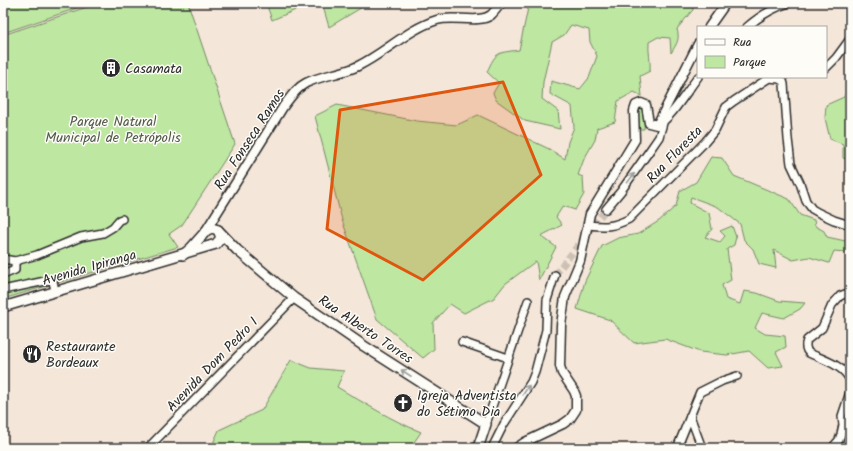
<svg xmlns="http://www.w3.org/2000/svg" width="853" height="451" font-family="Kalam,sans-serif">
	<rect width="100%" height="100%" fill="#f4e6d8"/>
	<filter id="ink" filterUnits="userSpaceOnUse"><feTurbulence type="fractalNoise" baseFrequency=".025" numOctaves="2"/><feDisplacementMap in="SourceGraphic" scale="8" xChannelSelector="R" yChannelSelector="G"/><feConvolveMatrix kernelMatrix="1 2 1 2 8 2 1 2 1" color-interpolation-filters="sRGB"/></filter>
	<g filter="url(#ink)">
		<g fill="#bee7a2" stroke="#748966">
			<path d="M3,3H92L3,33Z"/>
			<path d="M99,3H188L235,144L182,225L169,234L178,247L3,299V35Z"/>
			<path d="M266,3H312L272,20Z"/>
			<path d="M322,3H369L329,27Z"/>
			<path d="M534,3H658L666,8L669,3H693V10L691,12L677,29C680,40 677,43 671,53L670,38L658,37L649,42C648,52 651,61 650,71L640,76L642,96L634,92L618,101L615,122L597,128L595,140L584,159L578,175L583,177L584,194L575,210L563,206L556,217L562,225L541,236L556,247L539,280L536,261L505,284L494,298L464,313L450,304L433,323L434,349L423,358L377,319L342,220L315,116L337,105L417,121L457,125L478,115L549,149L565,159L568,142L574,127L572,106L550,94L551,81L580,89L589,78L597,56L590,42L589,30L571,25L564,35L552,42L543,82L542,99L558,111L560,129L525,121L496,100L493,93L499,83L487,72C496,51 498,53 519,50L528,8Z"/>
			<path d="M850,81V161L843,158V144L830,139L825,118L826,105L844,97Z"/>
			<path d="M638,107H643L645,111L644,129H637V113Z"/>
			<path d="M711,157L722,158L734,176L789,199L800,215L814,220L815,226L824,231L827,237L850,242V255L845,252L834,251L829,263L809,257L793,260L774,250L776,268L759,264L753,249L744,240L740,224L718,207L691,197L690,203L709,213L712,229L705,237L720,242L725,236L720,231L732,226L736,237L734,245L727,249L731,280L722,285L726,299L740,304L744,291L757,293L779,301L805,303L800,309L784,318L762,313L755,328L765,334L785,336L786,347L776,352L783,366L768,368L749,351L727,355L700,352L665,339L634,343L610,320L577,309L585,281L602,246L618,238L638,234L659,221L676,206L680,191L696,182Z"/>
			<path d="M291,360L311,368L344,371L337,387C364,403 391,420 421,432L410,448H211L219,430L262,410Z"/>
			<path d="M850,437V448H839Z"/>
		</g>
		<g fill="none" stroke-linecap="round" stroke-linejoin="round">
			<path stroke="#ccc1b5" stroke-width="7" stroke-dasharray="7 3.5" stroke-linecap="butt" d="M555,275L606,209"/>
			<g stroke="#2b2b2b" stroke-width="10">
				<g id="minor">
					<path d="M747,27C760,16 772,8 789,3"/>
					<path d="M826,68L836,58L850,39"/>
					<path d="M659,124C669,121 690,87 698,77"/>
					<path d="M606,209L621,191L650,150L659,137L663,123"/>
					<path d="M588,225C605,227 613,227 629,219L705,142L715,130L726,107L734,101L769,78L779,79L783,81L784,84L788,139L791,164L800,183L806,201L812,209L819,213L834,220L850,225"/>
					<path d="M3,259L15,261V270L3,275"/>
					<path d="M15,261L37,255L81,237L103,233L113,227L119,220L122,219"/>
					<path d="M3,290L50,280L53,281L55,291"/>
					<path d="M850,294H845L840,296L832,305L822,328L807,340C805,345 805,349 809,353C824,360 843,365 850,380"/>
					<path d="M462,342L508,358"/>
					<path d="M690,416L702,448"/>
					<path d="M486,424L528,301"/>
					<path d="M148,448L294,298"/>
					<path d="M492,448L504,424L531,382L535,372L546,330L547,300L555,275"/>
					<path d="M677,448L700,392L722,381L737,376"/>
					<path d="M832,448L839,440L841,434L843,425L842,416L850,392"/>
				</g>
			</g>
			<g stroke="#2b2b2b" stroke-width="11">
				<g id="tertiary">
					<path d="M709,27L726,3"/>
					<path d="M205,232L283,107C290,98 296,88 306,83C322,75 342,74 358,66C385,53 408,29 437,20C453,15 479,24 491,15C495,11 498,7 501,3"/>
					<path d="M516,448L525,442L563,424L570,419L576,410V396L574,391L562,373L560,366L561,325L565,297L580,261L590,214L635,140L634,111L636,105L641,103L646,105L649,123L657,125L698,44"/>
				</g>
			</g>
			<g stroke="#2b2b2b" stroke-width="12">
				<g id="secondary">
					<path d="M183,255L191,248L207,230L212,228L218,230L237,250L294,298L364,346L486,424L478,448"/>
					<path d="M3,307L216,244L221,238L218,230"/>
				</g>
			</g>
			<use href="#minor" stroke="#fdfcf7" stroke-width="7"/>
			<use href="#tertiary" stroke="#fdfcf7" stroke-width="8"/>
			<use href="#secondary" stroke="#fdfcf7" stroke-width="9"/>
		</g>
		<defs><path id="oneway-shaft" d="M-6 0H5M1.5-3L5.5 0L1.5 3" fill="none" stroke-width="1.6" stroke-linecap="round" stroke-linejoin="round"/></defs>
		<g stroke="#9e9e9b">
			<use href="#oneway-shaft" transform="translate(631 178) rotate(-53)"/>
			<use href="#oneway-shaft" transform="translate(406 373) rotate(-147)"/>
			<use href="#oneway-shaft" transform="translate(526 390) rotate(-57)"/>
		</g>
	</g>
	<path fill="#df570e" fill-opacity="0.2" stroke="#df570e" stroke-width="3" stroke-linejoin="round" d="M503,82L541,175L423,280L327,229L340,110Z"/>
	<defs>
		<g id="building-disc" transform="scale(1)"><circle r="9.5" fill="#2b2b2b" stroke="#fdfcf7"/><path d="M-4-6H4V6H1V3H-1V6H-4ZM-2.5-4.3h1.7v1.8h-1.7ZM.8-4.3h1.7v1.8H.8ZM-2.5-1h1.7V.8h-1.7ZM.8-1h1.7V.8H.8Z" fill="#fff"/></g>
		<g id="restaurant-disc" transform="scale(1)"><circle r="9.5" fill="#2b2b2b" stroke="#fdfcf7"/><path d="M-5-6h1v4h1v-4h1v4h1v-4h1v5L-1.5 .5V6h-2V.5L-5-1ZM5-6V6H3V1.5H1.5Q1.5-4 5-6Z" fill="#fff"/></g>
		<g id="church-disc" transform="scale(1)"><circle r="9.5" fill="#2b2b2b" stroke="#fdfcf7"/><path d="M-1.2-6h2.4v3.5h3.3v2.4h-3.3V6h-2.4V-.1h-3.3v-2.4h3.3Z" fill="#fff"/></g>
	</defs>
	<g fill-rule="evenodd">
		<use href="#building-disc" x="111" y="68"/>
		<use href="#restaurant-disc" x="32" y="354"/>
		<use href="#church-disc" x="403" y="403"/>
	</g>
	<g text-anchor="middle" stroke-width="3" stroke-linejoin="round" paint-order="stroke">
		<g font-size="14" fill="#2b2b2b" stroke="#fdfcf7" text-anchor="start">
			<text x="125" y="73">Casamata</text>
			<text x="46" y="351">Restaurante<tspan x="46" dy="16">Bordeaux</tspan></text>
			<text x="417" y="400">Igreja Adventista<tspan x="417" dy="16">do Sétimo Dia</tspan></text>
		</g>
		<g font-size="14" fill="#505a49" stroke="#fdfcf7">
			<text x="113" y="126">Parque Natural<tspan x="113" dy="16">Municipal de Petrópolis</tspan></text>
		</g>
		<g font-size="14" fill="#2b2b2b" stroke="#fdfcf7">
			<text transform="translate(249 139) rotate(-57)" y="5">Rua Fonseca Ramos</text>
			<text transform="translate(674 154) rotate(-46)" y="5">Rua Floresta</text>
			<text transform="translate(89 267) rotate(-16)" y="5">Avenida Ipiranga</text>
			<text transform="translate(366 329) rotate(34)" y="5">Rua Alberto Torres</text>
			<text transform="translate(212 364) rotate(-46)" y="5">Avenida Dom Pedro I</text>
		</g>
	</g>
	<rect width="853" height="451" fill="none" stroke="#fdfcf7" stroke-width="16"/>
	<rect x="8" y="8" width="837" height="435" fill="none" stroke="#2b2b2b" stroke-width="1.5" filter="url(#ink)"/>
	<rect x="697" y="26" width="130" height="52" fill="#fdfcf7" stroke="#a9a8a5"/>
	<rect x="705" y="39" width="20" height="6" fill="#fdfcf7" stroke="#a9a8a5"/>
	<text x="733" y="46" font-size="12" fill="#2b2b2b">Rua</text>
	<rect x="705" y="56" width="20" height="12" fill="#bee7a2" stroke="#a9a8a5"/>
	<text x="733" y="66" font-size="12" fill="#2b2b2b">Parque</text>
</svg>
